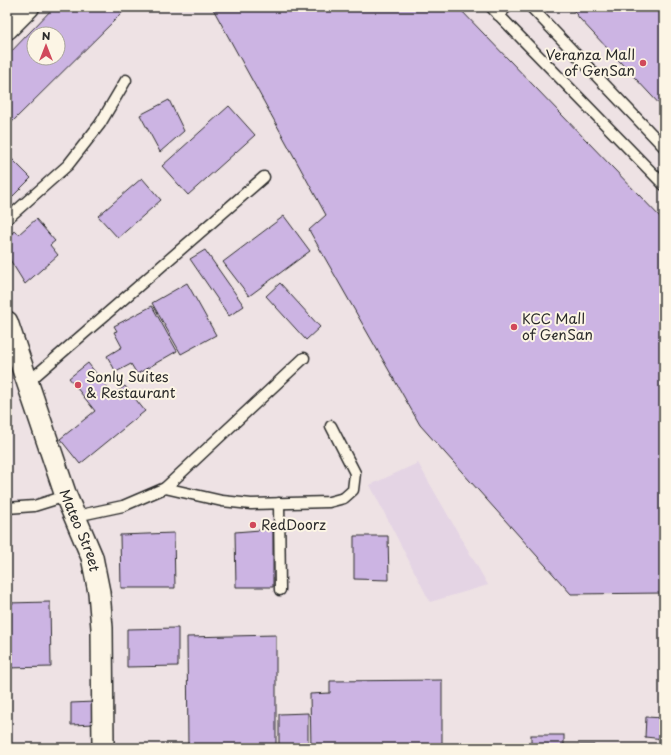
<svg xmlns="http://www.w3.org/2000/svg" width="671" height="755" font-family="'Playpen Sans',sans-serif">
	<rect width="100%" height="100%" fill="#eee2e4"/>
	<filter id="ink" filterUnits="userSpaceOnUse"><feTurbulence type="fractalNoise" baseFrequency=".025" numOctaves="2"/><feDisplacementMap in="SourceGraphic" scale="8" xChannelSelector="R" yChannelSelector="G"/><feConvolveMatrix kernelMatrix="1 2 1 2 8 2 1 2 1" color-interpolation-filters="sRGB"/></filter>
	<g filter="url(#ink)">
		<path fill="#e4d4e4" d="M418,463L488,585L430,602L370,485Z"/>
		<g fill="#ccb4e3" stroke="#2b2b2b" fill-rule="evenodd">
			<path d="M54,7H128L7,127V56ZM34,34H58V58H34Z"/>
			<path d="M212,7H458L664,221V593L571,594L420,425L309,230L326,215Z"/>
			<path d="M571,7H664V109L579,18Z"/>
			<path d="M169,100L184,131L160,152L140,115Z"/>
			<path d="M229,106L255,135L188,195L162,166Z"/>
			<path d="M7,154L31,178L7,202Z"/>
			<path d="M142,178L161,200L118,238L98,216Z"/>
			<path d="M284,216L310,251L249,296L223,262Z"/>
			<path d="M36,219L55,241L50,245L58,255L25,284L7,255V239L14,231L19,234Z"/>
			<path d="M205,250L244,306L229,316L190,259Z"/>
			<path d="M187,283L216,335L181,354L152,303Z"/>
			<path d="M280,283L320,327L306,340L266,296Z"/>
			<path d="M152,306L177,351L137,374L131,364L116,372L107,356L122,347L114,332L117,331L114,326Z"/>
			<path d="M88,363L113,395L125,386L145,411L80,464L60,439L95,411L69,378Z"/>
			<path d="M273,529V587H236L235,532Z"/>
			<path d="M174,533L175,588H121L120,535Z"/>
			<path d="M354,536H388L389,580L354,579Z"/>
			<path d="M50,602L51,667L7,668V603Z"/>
			<path d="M178,628V666L127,667V629Z"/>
			<path d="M276,635V748H188L187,637Z"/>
			<path d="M442,680V748H311L310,694L330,693V681Z"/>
			<path d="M94,702V724L71,725V703Z"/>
			<path d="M308,713V748H279V714Z"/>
			<path d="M646,717L664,718V739L645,737Z"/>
			<rect x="531" y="735" width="33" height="13"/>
			<path d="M579,745H594L595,748H579Z"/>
		</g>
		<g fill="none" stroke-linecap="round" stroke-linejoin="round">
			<g stroke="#2b2b2b" stroke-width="13">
				<g id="lane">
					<path d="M491,7L664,185"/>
					<path d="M531,7L664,147"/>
					<path d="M498,15L507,7"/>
					<path d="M7,219L68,165L100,124L126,80"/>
					<path d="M27,383L264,177"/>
					<path d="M165,488L222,501L251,504L329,502L344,498L353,490L355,473L331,426"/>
					<path d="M279,503L280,590"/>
					<path d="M7,508L34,506L66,496"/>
					<path d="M76,516L123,506L165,488L304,358"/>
				</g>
			</g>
			<g stroke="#2b2b2b" stroke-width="24">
				<g id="street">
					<path id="s1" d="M7,322L66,496L92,557L99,592L102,628L103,748"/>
				</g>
			</g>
			<g stroke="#2b2b2b" stroke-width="25">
				<path id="secondary" d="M7,28L28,7"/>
			</g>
			<use href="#lane" stroke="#fcf5e5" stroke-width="10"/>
			<use href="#street" stroke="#fcf5e5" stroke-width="21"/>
			<use href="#secondary" stroke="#fcf5e5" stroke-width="22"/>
		</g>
	</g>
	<g fill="#d1495b" stroke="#fcf5e5" stroke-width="1.5">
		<circle cx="643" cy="63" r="4"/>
		<circle cx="514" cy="327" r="4"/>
		<circle cx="78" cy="385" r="4"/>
		<circle cx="253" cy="525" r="4"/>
	</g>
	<g text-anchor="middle" stroke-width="4" stroke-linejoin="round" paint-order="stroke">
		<g font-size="14" fill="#2b2b2b" stroke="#fcf5e5" text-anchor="start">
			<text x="635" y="60" text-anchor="end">Veranza Mall<tspan x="635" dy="16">of GenSan</tspan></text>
			<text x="522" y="324">KCC Mall<tspan x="522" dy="16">of GenSan</tspan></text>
			<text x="86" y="382">Sonly Suites<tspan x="86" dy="16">&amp; Restaurant</tspan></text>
			<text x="261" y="530">RedDoorz</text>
		</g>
		<g font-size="14" fill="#2b2b2b" stroke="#fcf5e5">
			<text dy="5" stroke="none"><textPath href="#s1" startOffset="221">Mateo Street</textPath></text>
		</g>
	</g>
	<rect width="671" height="755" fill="none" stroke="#fcf5e5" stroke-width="24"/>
	<rect x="12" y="12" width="647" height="731" fill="none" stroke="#2b2b2b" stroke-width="1.5" filter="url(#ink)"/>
	<g transform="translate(46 46)"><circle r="19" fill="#fcf5e5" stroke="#a8a49b"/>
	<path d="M0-3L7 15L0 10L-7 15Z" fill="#d1495b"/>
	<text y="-6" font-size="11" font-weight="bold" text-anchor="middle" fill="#2b2b2b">N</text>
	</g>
</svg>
